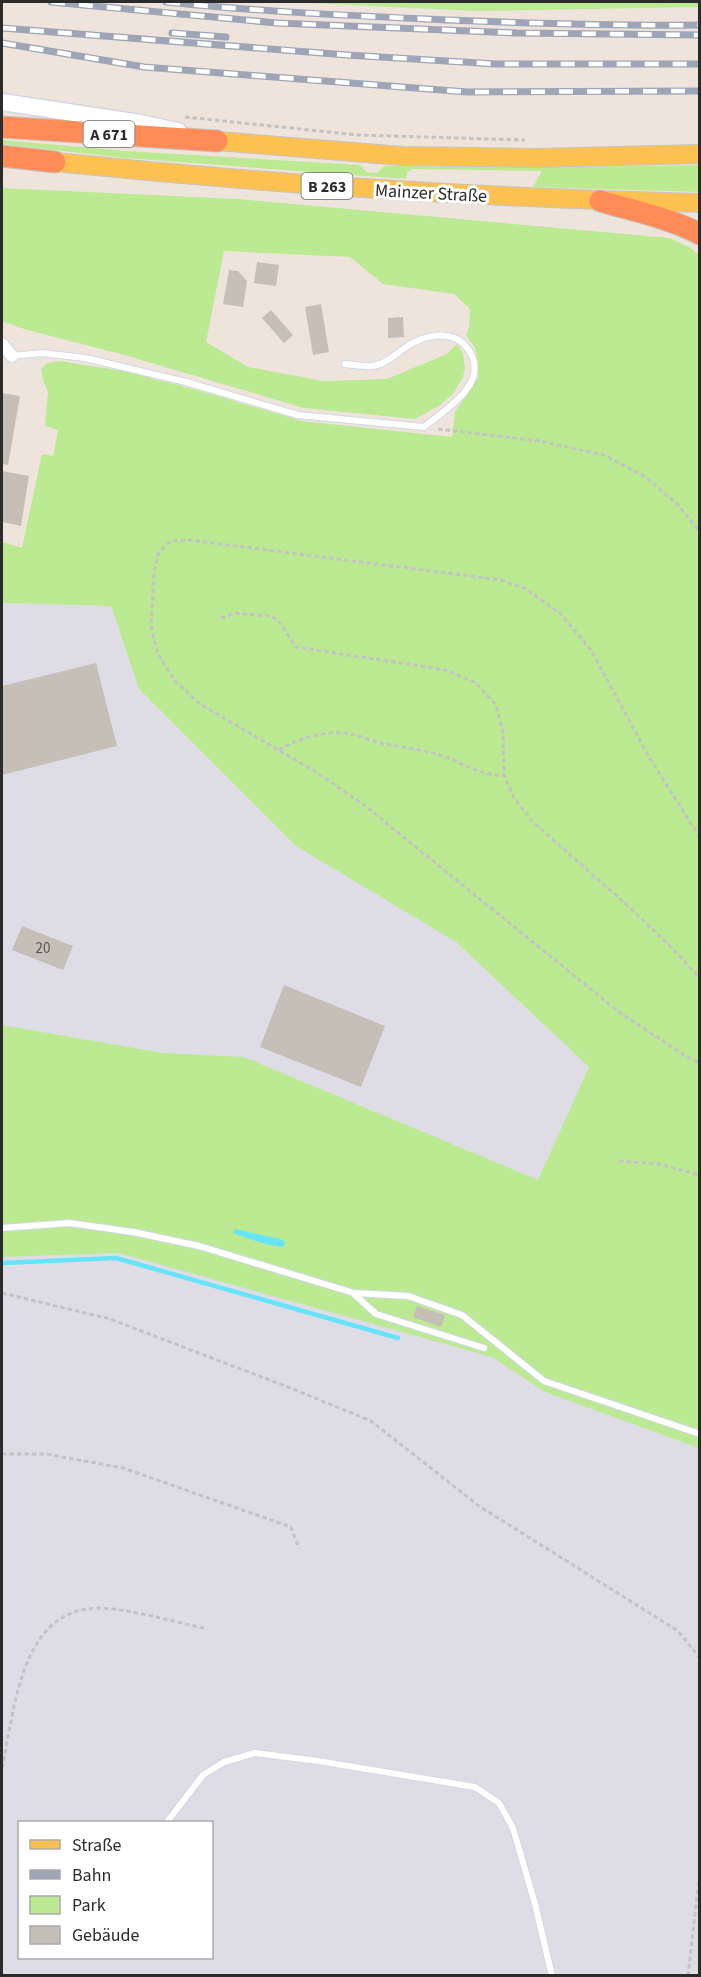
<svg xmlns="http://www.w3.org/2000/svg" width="701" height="1977" font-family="'Source Sans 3',sans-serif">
	<rect width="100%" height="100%" fill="#eee4dc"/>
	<path fill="#dedde6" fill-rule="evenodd" d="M2,603L111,606L139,689L296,845L456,942L589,1067L699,1251V1975L2,1976ZM20,1822H212V1958H20Z"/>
	<g fill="#bbea93">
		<path d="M289,2H699L700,7L477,11Z"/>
		<path d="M2,140L125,151L360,165L366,172L377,173L384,166L568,167L699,165V192L533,187L542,171L411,169L407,173L406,179L125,158L2,144Z"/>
		<path d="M2,188L238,199L670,238L691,248L699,255V1448L545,1392L492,1357L119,1253L2,1257V1025L163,1053L244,1057L538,1180L589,1067L456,942L296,846L139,689L111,606L2,603V542L22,548L42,454L53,456L58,430L45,426L48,392L43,380L41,369L47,363L60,361L123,371L197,390L302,421L452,437L455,412L478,378V365L475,348L466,335L469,328L470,309L454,294L383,284L350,257L224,251L206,342L248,367L323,381L387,379L447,354L457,344L463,353L465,368L463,377L453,394L440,405L415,419L304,408L121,354L27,330L2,321Z"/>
	</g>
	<path fill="#66e4fa" d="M235,1229L283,1240L285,1243L283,1247L265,1244L233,1233Z"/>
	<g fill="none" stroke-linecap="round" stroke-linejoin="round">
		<path stroke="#66e4fa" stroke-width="4.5" d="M2,1263L116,1258L398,1338"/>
	</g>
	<g fill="#c6bfb7">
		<path d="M257,262L279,265L276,286L254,283Z"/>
		<path d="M229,270L238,271L247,281L243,307L223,304Z"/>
		<path d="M321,304L329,352L313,355L305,307Z"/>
		<path d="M271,310L293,335L284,343L262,318Z"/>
		<path d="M403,317L404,337L388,338V318Z"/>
		<path d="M2,393L20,396L8,465L2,464Z"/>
		<path d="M2,471L29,476L21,526L2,522Z"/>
		<path d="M96,663L117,746L2,775V686Z"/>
		<path d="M22,926L73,946L63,970L12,950Z"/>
		<path d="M284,985L385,1026L361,1087L260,1047Z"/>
		<path d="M417,1306L445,1315L441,1327L413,1317Z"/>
	</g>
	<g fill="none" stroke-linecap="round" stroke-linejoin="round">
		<g stroke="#d1d7e5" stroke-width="8">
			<g id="service">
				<path d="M12,356L42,353L85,358L186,382L298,415L424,427C443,411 486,386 472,356C461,331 434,332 413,343C400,349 388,364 373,366C364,367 354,365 345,364"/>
				<path d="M2,1228L69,1223L133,1232L199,1246L354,1293L408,1296L462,1315L544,1381L700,1434"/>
				<path d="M354,1294L376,1314L484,1348"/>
				<path d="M167,1822L203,1775L224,1762L255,1753L318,1761L475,1787L499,1803L513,1828L535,1904L552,1976"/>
			</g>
		</g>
		<g stroke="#d1d7e5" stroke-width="14">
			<path id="minor" d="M2,344L12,356"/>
		</g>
		<g stroke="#d1d7e5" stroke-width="19">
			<path id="secondary" d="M2,102L140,123L178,131"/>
		</g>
		<g stroke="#c4c4c4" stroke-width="20">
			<g id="primary">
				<path d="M217,141L403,156L535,158L700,154"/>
				<path d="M55,162C269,184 484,198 700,203"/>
			</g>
		</g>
		<g stroke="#c4c4c4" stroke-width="23">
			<g id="motorway">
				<path d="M2,127L217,141"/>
				<path d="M2,156L55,162"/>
				<path d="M600,201C634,211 669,218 700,234"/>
			</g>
		</g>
		<g stroke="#c4c4c4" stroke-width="3" stroke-dasharray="4.5 3" stroke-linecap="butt">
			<path d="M185,117L358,135L525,140"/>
			<path d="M438,429L540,441L604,455L646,477L678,505L700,532"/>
			<path d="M221,618L235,613L270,616L278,620L296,647L446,670L476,683L496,705L503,733L504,775L514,798L533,822L628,906L670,946L700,978"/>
			<path d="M279,750C297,739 323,731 345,733C359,735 372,741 385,744C406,748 428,750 448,758C468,766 483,776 504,775"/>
			<path d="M700,838L649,757L591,650L560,613L526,589L501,580L189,540L171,541L159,552L154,572L151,626L157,652L175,681L200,704L316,772L364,805L619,1012L687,1057L700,1063"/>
			<path d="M619,1161L659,1164L700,1175"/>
			<path d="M2,1293L110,1319L293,1389L371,1421L479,1506L678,1631L700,1658"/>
			<path d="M2,1454H46L123,1468L291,1527L299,1548"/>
			<path d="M2,1768C16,1704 21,1597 113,1609C144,1613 176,1622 207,1629"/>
			<path d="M688,1976L700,1870"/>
		</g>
		<use href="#service" stroke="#fff" stroke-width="6"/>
		<use href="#minor" stroke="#fff" stroke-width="12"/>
		<use href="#secondary" stroke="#fff" stroke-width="16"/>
		<use href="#primary" stroke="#fdc152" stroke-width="18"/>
		<use href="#motorway" stroke="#ff8b56" stroke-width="21"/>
		<g stroke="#9ea5b7" stroke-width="7">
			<g id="rail">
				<path d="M51,2L277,23L517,33L700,35"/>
				<path d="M166,2C253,11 339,15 426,19C517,23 608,26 700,25"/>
				<path d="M2,28L347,55L496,64H700"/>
				<path d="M172,33L226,37"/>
				<path d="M2,43L144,67L467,92L700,91"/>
			</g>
		</g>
		<use href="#rail" stroke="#fff" stroke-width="4.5" stroke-dasharray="14" stroke-linecap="butt"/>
	</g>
	<g text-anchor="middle" stroke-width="6" stroke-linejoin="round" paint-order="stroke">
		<g font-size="15" fill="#52504e">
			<text x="43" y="953">20</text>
		</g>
		<g fill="#fff" stroke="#6b6b6b" stroke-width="1.5">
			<rect x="83.5" y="121" width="51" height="26" rx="4.5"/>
			<rect x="301.5" y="173" width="51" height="26" rx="4.5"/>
		</g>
		<g font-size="16" font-weight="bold" fill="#2b2b2b">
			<text x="109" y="140">A 671</text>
			<text x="327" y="192">B 263</text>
		</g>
		<g font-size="18" fill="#2b2b2b" stroke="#fff">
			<text transform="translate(431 193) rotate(3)" y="6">Mainzer Straße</text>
		</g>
	</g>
	<rect width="701" height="1977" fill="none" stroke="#2b2b2b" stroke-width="6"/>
	<rect x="18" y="1821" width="195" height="138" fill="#ffffff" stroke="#aaaaaa" stroke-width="1.5"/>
	<rect x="30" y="1840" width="30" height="9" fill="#fdc152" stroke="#aaaaaa" stroke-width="1.5"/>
	<text x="72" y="1851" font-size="18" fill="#2b2b2b">Straße</text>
	<rect x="30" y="1870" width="30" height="9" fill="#9ea5b7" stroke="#aaaaaa" stroke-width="1.5"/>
	<text x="72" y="1881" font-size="18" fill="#2b2b2b">Bahn</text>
	<rect x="30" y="1896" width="30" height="18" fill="#bbea93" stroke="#aaaaaa" stroke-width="1.5"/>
	<text x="72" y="1911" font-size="18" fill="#2b2b2b">Park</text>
	<rect x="30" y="1926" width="30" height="18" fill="#c6bfb7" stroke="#aaaaaa" stroke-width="1.5"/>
	<text x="72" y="1941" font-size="18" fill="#2b2b2b">Gebäude</text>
</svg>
